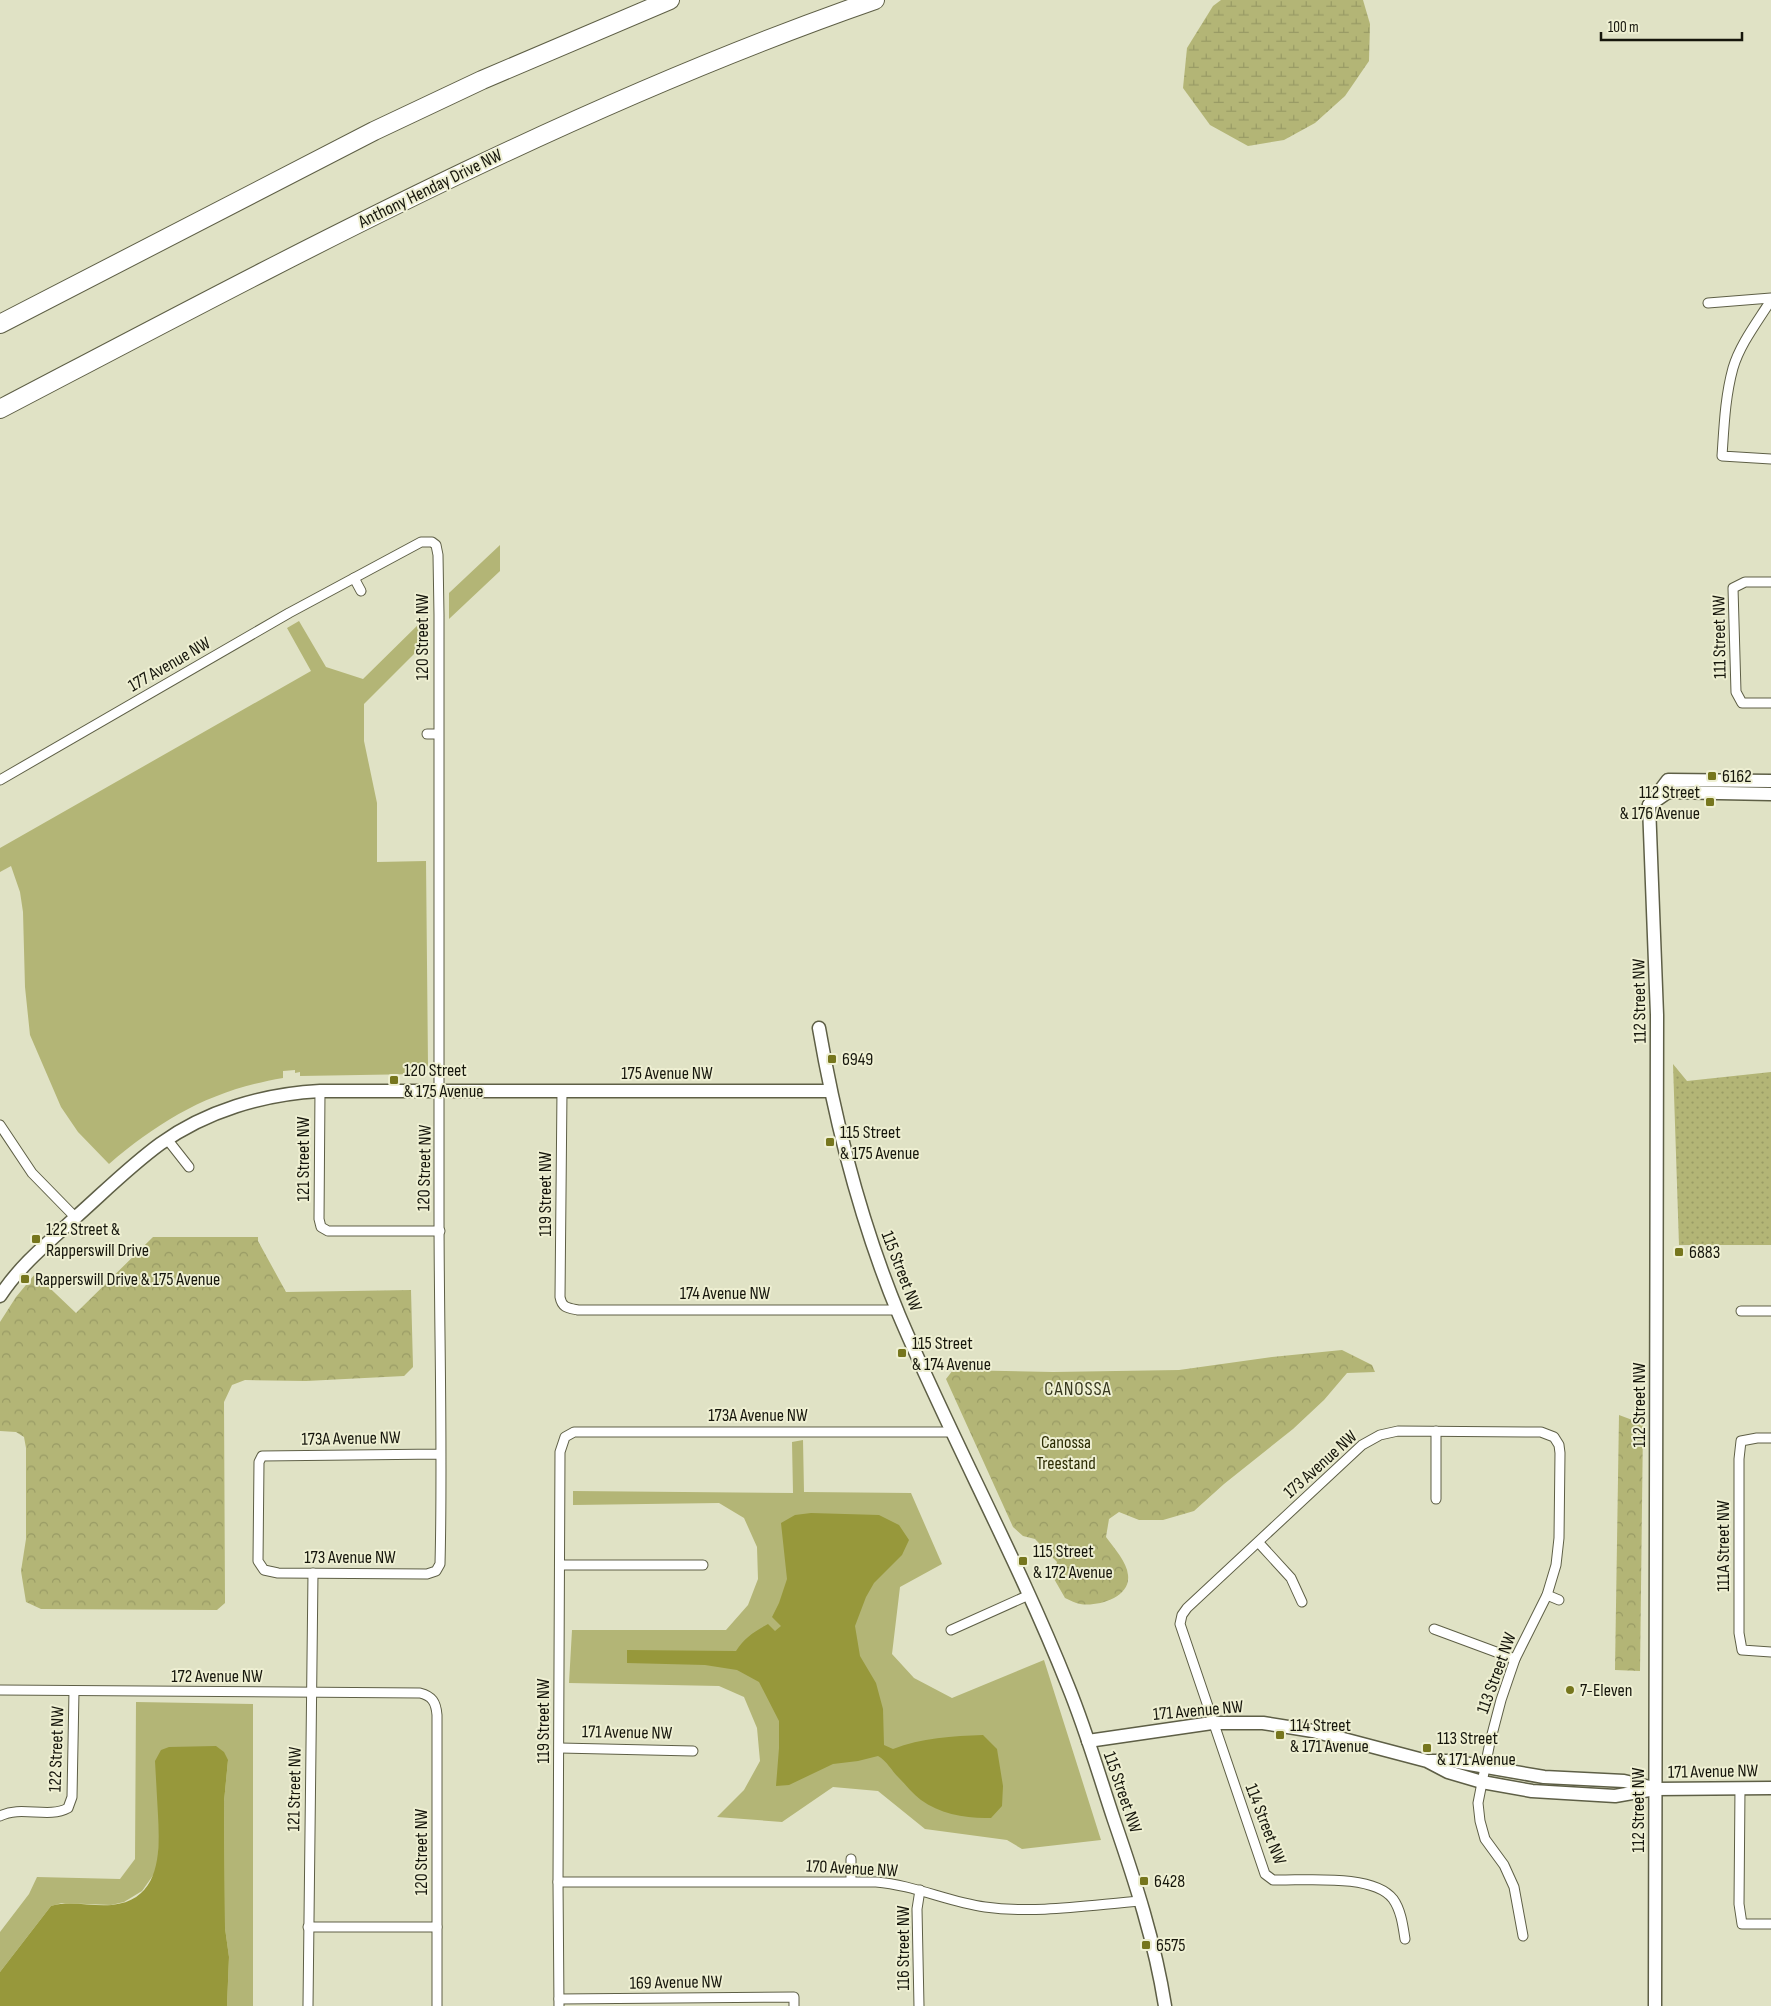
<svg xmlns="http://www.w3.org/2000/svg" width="1771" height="2006" font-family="'Sofia Sans Condensed',sans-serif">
	<defs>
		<pattern id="grass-dots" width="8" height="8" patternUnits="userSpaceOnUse" patternTransform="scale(1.25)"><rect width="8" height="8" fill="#b3b576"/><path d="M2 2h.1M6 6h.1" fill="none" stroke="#999b65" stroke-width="1.8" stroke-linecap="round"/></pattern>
		<pattern id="forest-crowns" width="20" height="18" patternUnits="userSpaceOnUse" patternTransform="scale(1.25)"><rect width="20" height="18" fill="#b3b576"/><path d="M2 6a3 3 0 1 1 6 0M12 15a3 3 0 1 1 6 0" fill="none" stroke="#999b65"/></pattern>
		<pattern id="wetland-marsh" width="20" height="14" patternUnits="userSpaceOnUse" patternTransform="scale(1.25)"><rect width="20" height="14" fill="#b3b576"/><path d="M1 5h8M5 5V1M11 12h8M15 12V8" fill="none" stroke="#999b65"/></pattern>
	</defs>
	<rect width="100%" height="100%" fill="#e0e2c5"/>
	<path fill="url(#grass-dots)" d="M1673,1064L1687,1081L1771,1072V1245H1679Z"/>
	<g fill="url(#forest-crowns)">
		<path d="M153,1237H258V1241L286,1292L411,1290L413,1367L404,1376L306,1381L245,1380L232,1385L224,1402L225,1603L217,1610L41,1609L26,1602L21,1571L26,1539V1448L24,1437L16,1432L0,1431V1322L16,1297L35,1274L76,1313Z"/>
		<path d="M1342,1350L1372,1365L1375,1372L1347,1373L1324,1400L1293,1429L1224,1484L1194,1511L1163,1520H1139L1119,1512L1109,1519L1106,1537C1114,1548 1127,1562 1128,1575C1131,1598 1097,1607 1080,1604C1075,1603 1070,1600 1065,1598L1053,1577L1057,1562L1035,1539L1023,1536L1013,1527L946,1379L953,1370L1053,1372L1179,1370L1272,1357Z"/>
		<path d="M1619,1415L1643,1424L1640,1671L1615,1670Z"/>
	</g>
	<path fill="url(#wetland-marsh)" d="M1221,0H1363L1370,24L1369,61L1345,96L1315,123L1284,140L1248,146L1210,125L1183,88L1187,48L1213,6Z"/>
	<g fill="#b3b576">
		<path d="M500,545V571L449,619V593Z"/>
		<path d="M427,616L426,642L364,704V741L377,803V862L426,861L428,1066L419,1074L300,1076V1072L295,1073V1070L283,1071V1078C212,1090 163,1118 109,1164L78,1132L61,1107L30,1035L25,987L23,912L20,892L11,866L0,872V848L311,671L287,628L299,621L326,667L363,679Z"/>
		<path d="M803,1440L804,1492L911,1493L942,1564L900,1587L892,1654L914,1678L952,1698L1044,1660L1101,1840L1022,1849L1007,1840L925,1829L878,1791L833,1787L782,1822L717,1817L744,1790L760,1761L757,1728L744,1697L719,1686L569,1683L572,1630H726L748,1605L758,1579L757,1547L744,1518L719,1503L573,1505V1491L793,1493L792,1442Z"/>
		<path d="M136,1702L253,1704V2006H227L229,1957L225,1928L224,1802L228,1760L159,1842L158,1862L154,1874L142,1891L124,1902L111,1905L62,1903L51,1906L0,1972V1932L29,1894L37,1877L120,1879L135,1859Z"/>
	</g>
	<g fill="#97983b">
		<path d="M811,1513L879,1515L899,1525L909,1540L902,1555L874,1583L866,1597L855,1626L860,1656L876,1683L883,1709L884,1745L893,1749C921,1738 953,1736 983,1735L997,1749L1003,1786L1002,1806L991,1818C968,1819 940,1814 921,1800C913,1794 906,1785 899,1778C891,1770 887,1761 878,1756L858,1761L833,1764L789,1785L776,1786L779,1748V1721L759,1682L737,1670L705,1665L627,1663V1650L736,1651C744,1638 755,1631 768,1624L775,1631L781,1626L772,1617L779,1603L787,1579L781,1523L795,1515Z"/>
		<path d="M216,1746L224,1752L228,1760L224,1802L225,1928L229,1957L227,2006H0V1972L51,1906C71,1900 91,1907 112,1905C161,1900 160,1852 158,1815C157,1797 156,1779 155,1761L161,1750L169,1747Z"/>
	</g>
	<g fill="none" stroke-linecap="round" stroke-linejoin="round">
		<g stroke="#5e5f46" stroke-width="11">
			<g id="street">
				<path d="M1771,300C1758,321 1740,344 1733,368C1725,397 1724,427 1722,456L1771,459"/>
				<path d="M1708,303L1771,298"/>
				<path d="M354,578L361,591"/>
				<path d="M1771,582H1745L1733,588L1736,692L1742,703H1771"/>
				<path d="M427,734H438"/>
				<path d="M0,780L289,613L421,542H432L436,545L438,555L439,615C438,814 440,1012 439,1211C439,1329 443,1447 440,1564L436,1571L427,1574L278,1573L264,1570L258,1561L259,1462L262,1456L440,1454"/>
				<path d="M320,1091L319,1219L321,1227L328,1231H440"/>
				<path d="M562,1091L560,1297C562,1308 568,1308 578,1310H898"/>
				<path d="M0,1125L32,1173L76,1218"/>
				<path d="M167,1139L189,1167"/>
				<path d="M1741,1311H1771"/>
				<path d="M1436,1431V1499"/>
				<path d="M1771,1438H1757L1741,1441L1739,1459V1633L1742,1650L1771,1652"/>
				<path d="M1259,1543L1291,1578L1302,1602"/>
				<path d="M560,1565H703"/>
				<path d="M1547,1595L1559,1600"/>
				<path d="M1434,1629L1515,1659"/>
				<path d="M951,1630L1029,1595"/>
				<path d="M0,1690L420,1693C432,1696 436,1702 437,1715V2006"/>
				<path d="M560,1748L693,1751"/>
				<path d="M1740,1788L1739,1904L1742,1924H1771"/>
				<path d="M0,1816C21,1805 48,1819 68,1808L72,1797L74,1691"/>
				<path d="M851,1859V1881"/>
				<path d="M558,1882H876C914,1885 948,1902 985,1907C1036,1914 1090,1905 1141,1901"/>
				<path d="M308,1927H437"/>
				<path d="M1405,1939C1403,1926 1401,1910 1393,1899C1373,1873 1303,1881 1273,1880L1265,1874L1180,1624L1182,1615L1187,1608L1362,1445L1380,1435L1398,1431L1541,1432L1554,1437L1559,1445L1560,1453L1559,1538L1556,1565L1547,1595L1515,1659L1501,1700L1490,1742L1478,1803L1480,1821L1485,1839L1504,1865L1514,1887L1523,1936"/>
				<path d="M559,1999L794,1997V2006"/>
				<path d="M308,2006L313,1573"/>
				<path d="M559,2006L558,1882L560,1452L565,1437L574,1432H953"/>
				<path d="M919,2006L917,1909L920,1890"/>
			</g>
		</g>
		<g stroke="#5e5f46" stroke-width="15">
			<g id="secondary">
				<path d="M1655,801L1668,792L1771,794"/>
				<path d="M1649,805L1657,1015L1655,2006"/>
				<path d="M1649,805L1668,780L1771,781"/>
				<path d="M819,1028C836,1126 861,1223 899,1315C952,1440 1018,1560 1068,1686C1086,1730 1099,1775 1114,1820C1135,1881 1155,1942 1165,2006"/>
				<path d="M0,1296C21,1264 49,1242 76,1217C104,1192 130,1166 160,1144C206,1111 263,1094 320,1091H830"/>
				<path d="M1088,1741L1212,1723H1263L1313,1731L1427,1761L1448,1772L1482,1782L1532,1791L1615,1796L1655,1789L1771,1788"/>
				<path d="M1430,1761H1452L1544,1777L1624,1781L1650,1787"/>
			</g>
		</g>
		<g stroke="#5e5f46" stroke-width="20">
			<g id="highway">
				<path d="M0,324L374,131L482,80L670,0"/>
				<path d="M0,409C285,260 570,106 875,0"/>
			</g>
		</g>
		<use href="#street" stroke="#fff" stroke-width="9"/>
		<use href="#secondary" stroke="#fff" stroke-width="12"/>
		<use href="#highway" stroke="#fff" stroke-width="18"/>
	</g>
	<g fill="#76761d" stroke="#eeefd2" stroke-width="2">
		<rect x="1707" y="771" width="10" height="10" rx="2.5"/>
		<rect x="1705" y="797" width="10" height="10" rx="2.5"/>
		<rect x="827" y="1054" width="10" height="10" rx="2.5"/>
		<rect x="389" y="1075" width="10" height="10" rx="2.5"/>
		<rect x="825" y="1137" width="10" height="10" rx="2.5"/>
		<rect x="31" y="1234" width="10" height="10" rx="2.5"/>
		<rect x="1674" y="1247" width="10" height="10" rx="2.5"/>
		<rect x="20" y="1274" width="10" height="10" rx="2.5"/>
		<rect x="897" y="1348" width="10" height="10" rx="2.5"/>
		<rect x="1018" y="1556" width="10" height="10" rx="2.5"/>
		<circle cx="1570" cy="1690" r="5"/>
		<rect x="1275" y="1730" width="10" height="10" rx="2.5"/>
		<rect x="1422" y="1743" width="10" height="10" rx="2.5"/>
		<rect x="1139" y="1876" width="10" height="10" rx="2.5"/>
		<rect x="1141" y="1940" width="10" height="10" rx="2.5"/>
	</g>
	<g text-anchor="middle" stroke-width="4" stroke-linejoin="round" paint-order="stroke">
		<g font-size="18" fill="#16160c" stroke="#eeefd2">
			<text transform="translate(430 188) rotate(-26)" y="6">Anthony Henday Drive NW</text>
			<text transform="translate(422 637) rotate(-90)" y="6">120 Street NW</text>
			<text transform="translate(1719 637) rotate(-91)" y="6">111 Street NW</text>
			<text transform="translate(169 664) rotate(-30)" y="6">177 Avenue NW</text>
			<text transform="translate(1639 1001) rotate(-91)" y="6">112 Street NW</text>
			<text x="667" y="1079">175 Avenue NW</text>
			<text transform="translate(303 1159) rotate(-90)" y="6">121 Street NW</text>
			<text transform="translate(424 1168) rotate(-89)" y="6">120 Street NW</text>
			<text transform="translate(545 1194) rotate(-90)" y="6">119 Street NW</text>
			<text transform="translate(902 1271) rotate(69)" y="6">115 Street NW</text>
			<text x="725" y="1299">174 Avenue NW</text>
			<text transform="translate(1639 1405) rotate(-90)" y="6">112 Street NW</text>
			<text x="758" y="1421">173A Avenue NW</text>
			<text transform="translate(351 1438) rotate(-1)" y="6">173A Avenue NW</text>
			<text transform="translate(1320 1464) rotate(-42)" y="6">173 Avenue NW</text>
			<text transform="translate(1723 1546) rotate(-90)" y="6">111A Street NW</text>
			<text x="350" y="1563">173 Avenue NW</text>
			<text transform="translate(1496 1673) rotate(-70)" y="6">113 Street NW</text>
			<text x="217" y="1682">172 Avenue NW</text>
			<text transform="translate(1198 1710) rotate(-5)" y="6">171 Avenue NW</text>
			<text transform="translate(543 1721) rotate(-90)" y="6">119 Street NW</text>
			<text transform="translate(627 1732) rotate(1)" y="6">171 Avenue NW</text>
			<text transform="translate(56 1749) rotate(-88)" y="6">122 Street NW</text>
			<text transform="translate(1713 1771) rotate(-1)" y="6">171 Avenue NW</text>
			<text transform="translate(294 1789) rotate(-89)" y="6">121 Street NW</text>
			<text transform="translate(1123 1792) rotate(71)" y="6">115 Street NW</text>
			<text transform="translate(1638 1810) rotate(-90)" y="6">112 Street NW</text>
			<text transform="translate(1266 1824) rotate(69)" y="6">114 Street NW</text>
			<text transform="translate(421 1852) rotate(-90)" y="6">120 Street NW</text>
			<text transform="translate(852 1868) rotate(3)" y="6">170 Avenue NW</text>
			<text transform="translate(903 1948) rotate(-90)" y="6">116 Street NW</text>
			<text transform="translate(676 1982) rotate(-1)" y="6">169 Avenue NW</text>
		</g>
		<g font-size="18" fill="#16160c" stroke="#eeefd2" text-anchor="start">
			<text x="1722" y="782">6162</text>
			<text x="1700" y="798" text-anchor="end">112 Street<tspan x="1700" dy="21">&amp; 176 Avenue</tspan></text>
			<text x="842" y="1065">6949</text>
			<text x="404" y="1076">120 Street<tspan x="404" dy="21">&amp; 175 Avenue</tspan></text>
			<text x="840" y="1138">115 Street<tspan x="840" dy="21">&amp; 175 Avenue</tspan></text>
			<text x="46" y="1235">122 Street &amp;<tspan x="46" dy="21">Rapperswill Drive</tspan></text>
			<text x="1689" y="1258">6883</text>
			<text x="35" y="1285">Rapperswill Drive &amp; 175 Avenue</text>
			<text x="912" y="1349">115 Street<tspan x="912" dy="21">&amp; 174 Avenue</tspan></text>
			<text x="1033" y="1557">115 Street<tspan x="1033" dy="21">&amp; 172 Avenue</tspan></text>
			<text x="1580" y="1696">7-Eleven</text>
			<text x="1290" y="1731">114 Street<tspan x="1290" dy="21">&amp; 171 Avenue</tspan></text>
			<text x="1437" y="1744">113 Street<tspan x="1437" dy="21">&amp; 171 Avenue</tspan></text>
			<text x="1154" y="1887">6428</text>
			<text x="1156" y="1951">6575</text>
		</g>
		<g font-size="18" fill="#2c2c03" stroke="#eeefd2">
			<text x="1066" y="1448">Canossa<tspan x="1066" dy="21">Treestand</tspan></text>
		</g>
		<g font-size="19" letter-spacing="1" fill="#36371f" stroke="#eeefd2">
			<text x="1078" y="1395">CANOSSA</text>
		</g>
	</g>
	<path d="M1601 32v8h141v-8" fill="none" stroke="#16160c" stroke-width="2.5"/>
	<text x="1608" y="32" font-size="15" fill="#16160c" stroke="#eeefd2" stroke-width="4" paint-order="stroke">100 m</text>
</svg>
